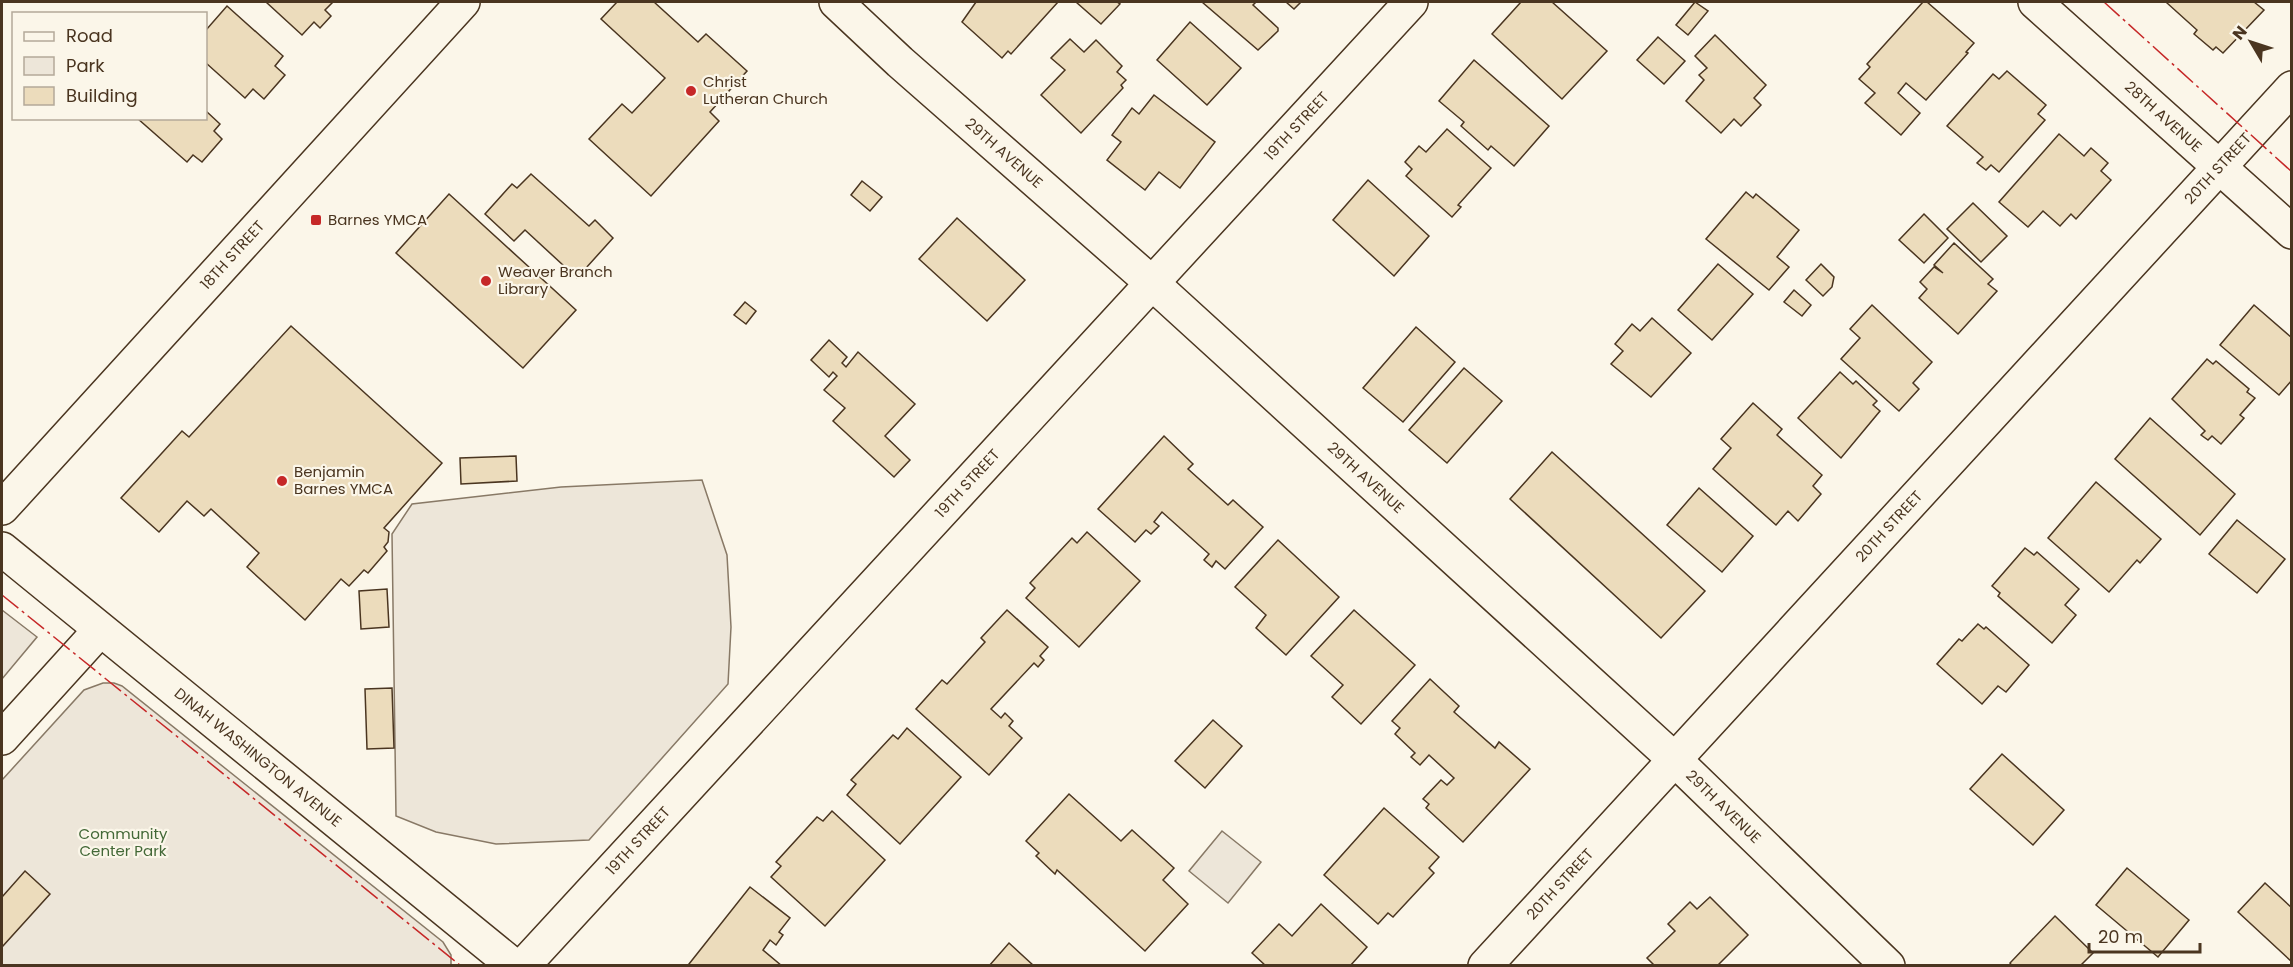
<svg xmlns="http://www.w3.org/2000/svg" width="2293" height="967" font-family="Poppins,sans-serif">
	<rect width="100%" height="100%" fill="#fbf6e9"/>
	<g fill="#ede6d9" stroke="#887966" stroke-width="1.5">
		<path d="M702,480L727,555L731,627L728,684L589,840L496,844L436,832L396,816L392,534L412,504L561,487Z"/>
		<path d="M2,610L37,637L2,679Z"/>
		<path d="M103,683H114L122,686L443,942L451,955V965H2V780L84,690Z"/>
		<path d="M1222,831L1261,862L1228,903L1189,871Z"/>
	</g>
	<g fill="#ecdcbc" stroke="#4a3520" stroke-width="1.5">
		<path d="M266,2H333L325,10L331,16L320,28L314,22L302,35Z"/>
		<path d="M617,2H654L698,42L706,34L747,71L710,112L719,121L651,196L589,139L622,104L632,113L665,78L601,19Z"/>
		<path d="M976,2H1058L1011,54L1008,51L1002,58L962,22Z"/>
		<path d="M1076,2H1117L1120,4L1101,24Z"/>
		<path d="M1202,2H1256L1253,5L1278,28V31L1258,50Z"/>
		<path d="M1286,2H1301L1294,9Z"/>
		<path d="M1521,2H1552L1607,51L1562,99L1492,34Z"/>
		<path d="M1695,2L1708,11L1688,35L1676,25Z"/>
		<path d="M1923,2H1927L1974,43L1966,52L1968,53L1926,100L1906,83L1898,93L1920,113L1901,135L1865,103L1875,93L1859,79L1870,67L1867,64Z"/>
		<path d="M2169,2H2254L2264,10L2223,53L2216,47L2213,50L2194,34L2197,30L2167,3Z"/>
		<path d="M227,6L283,56L275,66L285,75L264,99L253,89L245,98L206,63V30Z"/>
		<path d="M1190,22L1241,68L1207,105L1157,60Z"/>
		<path d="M1715,35L1766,85L1754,98L1761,105L1741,126L1734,119L1721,133L1686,101L1704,80L1699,75L1707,68L1695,56Z"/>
		<path d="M1658,37L1685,61L1664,84L1637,60Z"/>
		<path d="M1070,39L1084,52L1096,40L1122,66L1117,72L1126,80L1121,85L1123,88L1081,133L1041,95L1065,70L1051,58Z"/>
		<path d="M1474,60L1549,126L1514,166L1491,146L1488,150L1461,126L1464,122L1439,101Z"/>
		<path d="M2007,71L2046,105L2038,114L2045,120L1999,172L1991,165L1986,170L1977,163L1983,157L1947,126L1993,74L1999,79Z"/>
		<path d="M1154,95L1215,142L1180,188L1159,172L1145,190L1107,160L1121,142L1112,135L1132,108L1139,114Z"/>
		<path d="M206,111L220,124L214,131L222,139L202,162L193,155L187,162L137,118H206Z"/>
		<path d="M1447,129L1491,168L1458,205L1461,207L1452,217L1406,176L1412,169L1405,162L1419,146L1426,152Z"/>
		<path d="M2059,134L2084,156L2091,148L2108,163L2101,171L2111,180L2076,219L2071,214L2060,226L2043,211L2028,227L1999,202Z"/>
		<path d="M531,174L589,226L595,220L613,238L577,278L525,230L514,241L485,214L512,184L517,188Z"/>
		<path d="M1368,180L1429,236L1394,276L1333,220Z"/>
		<path d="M862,181L882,197L870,211L851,195Z"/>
		<path d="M1746,192L1753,198L1756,194L1799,230L1777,257L1789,267L1769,290L1706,239Z"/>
		<path d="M449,194L576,310L523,368L396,253Z"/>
		<path d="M1973,203L2007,236L1981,262L1947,229Z"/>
		<path d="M1924,214L1948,238L1924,263L1899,240Z"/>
		<path d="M957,218L1025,280L987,321L919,259Z"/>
		<path d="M1954,243L1993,279L1988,284L1997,291L1958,334L1919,298L1927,289L1920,282L1934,267L1943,273L1934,265Z"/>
		<path d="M1718,264L1753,294L1712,340L1678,310Z"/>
		<path d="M1821,264L1834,277L1832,287L1823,296L1806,280Z"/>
		<path d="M1794,290L1811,305L1802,316L1784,302Z"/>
		<path d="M745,302L756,311L746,324L734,315Z"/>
		<path d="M1872,305L1932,362L1913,383L1919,389L1899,411L1841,359L1860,338L1850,329Z"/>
		<path d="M2254,305L2292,338V380L2279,395L2220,345Z"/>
		<path d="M1652,318L1691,353L1651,397L1611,364L1623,351L1615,344L1632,324L1640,331Z"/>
		<path d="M291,326L442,463L384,528L389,532L388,542L384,547L387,551L368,573L364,570L349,586L341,579L305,620L247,567L259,553L211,509L204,516L187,501L159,532L121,498L182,431L189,437Z"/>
		<path d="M1416,327L1455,362L1403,422L1363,388Z"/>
		<path d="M829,340L847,357L842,363L846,367L858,352L915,404L885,436L910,460L894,477L833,421L845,408L824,390L837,376L833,372L829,377L811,360Z"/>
		<path d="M2207,359L2213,364L2216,361L2249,389L2247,392L2255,398L2240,415L2244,418L2221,444L2212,436L2208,440L2201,435L2205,431L2172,399Z"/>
		<path d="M1464,368L1502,401L1447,463L1409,430Z"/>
		<path d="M1840,372L1853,384L1856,381L1877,401L1873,405L1880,411L1841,458L1798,418Z"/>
		<path d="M1753,403L1782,429L1777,435L1822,475L1813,486L1821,494L1798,521L1788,511L1776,525L1713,469L1731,448L1721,439Z"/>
		<path d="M2150,418L2235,494L2200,535L2115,459Z"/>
		<path d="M1164,436L1193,464L1188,469L1228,505L1233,500L1263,527L1225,569L1216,561L1212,567L1204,560L1209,554L1162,512L1154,522L1159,526L1151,534L1146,530L1135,542L1098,509Z"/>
		<path d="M1552,452L1705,591L1661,638L1510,499Z"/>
		<path d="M516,456L517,481L461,484L460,458Z"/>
		<path d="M2096,482L2161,539L2140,563L2137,560L2109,592L2048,538Z"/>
		<path d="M1699,488L1753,536L1722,572L1667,525Z"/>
		<path d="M2237,520L2285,559L2257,593L2209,554Z"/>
		<path d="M1087,532L1140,581L1079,647L1026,598L1035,588L1030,583L1072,538L1077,543Z"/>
		<path d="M1278,540L1339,597L1286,655L1256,628L1266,615L1235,587Z"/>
		<path d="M2025,548L2034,555L2037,552L2079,589L2065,605L2076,615L2052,643L1998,596L2000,593L1992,586Z"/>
		<path d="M387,589L389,627L361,629L359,591Z"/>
		<path d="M1007,610L1048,647L1040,656L1044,660L1038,667L1034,663L991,709L1001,718L1005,713L1013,721L1009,726L1022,738L989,775L916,709L942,680L947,684L985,642L981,638Z"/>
		<path d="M1354,610L1415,665L1361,724L1332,697L1343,685L1311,656Z"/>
		<path d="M1978,624L1984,629L1986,627L2029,665L2006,692L1998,686L1982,704L1937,664L1959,639L1962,641Z"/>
		<path d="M1430,679L1459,706L1454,712L1495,748L1499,742L1530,769L1463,842L1426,808L1429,804L1423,799L1441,780L1447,785L1454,778L1429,755L1420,765L1411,757L1415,753L1395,734L1400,728L1392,721Z"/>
		<path d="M392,688L394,748L367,749L365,689Z"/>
		<path d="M1213,720L1242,746L1205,788L1175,761Z"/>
		<path d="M907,728L961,777L900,844L847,795L856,784L851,780L893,735L898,739Z"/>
		<path d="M2002,754L2064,810L2033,845L1970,789Z"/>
		<path d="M1069,794L1121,841L1132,830L1174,868L1163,880L1188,904L1145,951L1057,870L1055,874L1036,856L1039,853L1026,841Z"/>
		<path d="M1384,808L1439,857L1429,868L1434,873L1393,917L1388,913L1378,924L1324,875Z"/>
		<path d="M832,811L885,860L825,926L771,877L781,866L776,862L817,817L823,821Z"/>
		<path d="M2127,868L2189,920L2158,957L2096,905Z"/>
		<path d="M25,871L50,894L2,947V897Z"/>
		<path d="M2265,883L2292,908V962L2238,912Z"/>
		<path d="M750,887L790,918L779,932L783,935L776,945L770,940L763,950L782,966H691L689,964Z"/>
		<path d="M1710,897L1748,935L1717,966H1655L1647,958L1675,931L1668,924L1690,902L1697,909Z"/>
		<path d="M1321,904L1367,947L1350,966H1266L1252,953L1279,924L1292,936Z"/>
		<path d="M2055,916L2093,953L2080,966H2012L2010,963Z"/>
		<path d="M1009,943L1034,966H989Z"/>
	</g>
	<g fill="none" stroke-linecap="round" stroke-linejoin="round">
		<g stroke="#4a3520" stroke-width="36">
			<g id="minor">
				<path id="s1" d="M836,2L900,62L1152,283L1674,759L1888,966"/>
				<path id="s2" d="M2035,2L2292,232"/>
				<path id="s3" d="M2,508L463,2"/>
				<path id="s4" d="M2,549L514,966"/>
				<path d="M2,738L100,630"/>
				<path id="s5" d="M523,966L1411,2"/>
				<path id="s6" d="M1485,966L2292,88"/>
			</g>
		</g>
		<use href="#minor" stroke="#fbf6e9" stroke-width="33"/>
		<g stroke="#c62828" stroke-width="1.5" stroke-dasharray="21 4.5 3 4.5" stroke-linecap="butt">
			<path d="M2104,2L2292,172"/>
			<path d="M2,595L461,966"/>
		</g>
	</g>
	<g fill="#c62828" stroke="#fbf6e9" stroke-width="2">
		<circle cx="691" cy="91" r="6"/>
		<rect x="310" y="214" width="12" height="12" rx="3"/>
		<circle cx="486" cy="281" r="6"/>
		<circle cx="282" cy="481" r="6"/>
	</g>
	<g text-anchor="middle" stroke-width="4.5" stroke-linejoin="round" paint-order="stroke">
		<g font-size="15" fill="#4a3520" stroke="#fbf6e9" text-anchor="start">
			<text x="703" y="87">Christ<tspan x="703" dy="17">Lutheran Church</tspan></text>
			<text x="328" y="225">Barnes YMCA</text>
			<text x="498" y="277">Weaver Branch<tspan x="498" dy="17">Library</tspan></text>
			<text x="294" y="477">Benjamin<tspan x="294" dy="17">Barnes YMCA</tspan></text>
		</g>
		<g font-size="15" fill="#4a3520" stroke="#fbf6e9">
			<text dy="5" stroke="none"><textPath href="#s2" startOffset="172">28TH AVENUE</textPath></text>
			<text dy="5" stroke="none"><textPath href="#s5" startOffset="1142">19TH STREET</textPath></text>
			<text dy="5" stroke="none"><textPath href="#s1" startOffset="226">29TH AVENUE</textPath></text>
			<text dy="5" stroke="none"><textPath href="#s6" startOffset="1083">20TH STREET</textPath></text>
			<text dy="5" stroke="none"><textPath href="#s3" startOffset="342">18TH STREET</textPath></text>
			<text dy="5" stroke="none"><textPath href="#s1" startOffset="712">29TH AVENUE</textPath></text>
			<text dy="5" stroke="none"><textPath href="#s5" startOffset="656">19TH STREET</textPath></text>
			<text dy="5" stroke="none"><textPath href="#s6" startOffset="597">20TH STREET</textPath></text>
			<text dy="5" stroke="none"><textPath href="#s4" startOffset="330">DINAH WASHINGTON AVENUE</textPath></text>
			<text dy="5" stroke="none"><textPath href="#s1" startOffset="1198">29TH AVENUE</textPath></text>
			<text dy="5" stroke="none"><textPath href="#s5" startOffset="170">19TH STREET</textPath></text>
			<text dy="5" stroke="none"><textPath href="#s6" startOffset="111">20TH STREET</textPath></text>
		</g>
		<g font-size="15" fill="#436837" stroke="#fbf6e9">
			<text x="123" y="839">Community<tspan x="123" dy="17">Center Park</tspan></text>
		</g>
	</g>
	<rect width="2293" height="967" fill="none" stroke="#4a3520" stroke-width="6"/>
	<rect x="12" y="12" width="195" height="108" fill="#fbf6e9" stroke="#b4a999" stroke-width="1.5"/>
	<rect x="24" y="32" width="30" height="9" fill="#fbf6e9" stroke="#b4a999" stroke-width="1.5"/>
	<text x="66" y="42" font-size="18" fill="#4a3520">Road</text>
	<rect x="24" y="57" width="30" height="18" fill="#ede6d9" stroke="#b4a999" stroke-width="1.5"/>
	<text x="66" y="72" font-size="18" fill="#4a3520">Park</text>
	<rect x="24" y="87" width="30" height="18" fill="#ecdcbc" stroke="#b4a999" stroke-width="1.5"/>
	<text x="66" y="102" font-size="18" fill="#4a3520">Building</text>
	<g transform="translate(2251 42) rotate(309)" stroke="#fbf6e9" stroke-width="4.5" paint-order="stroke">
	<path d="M0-4.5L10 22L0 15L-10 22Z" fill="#4a3520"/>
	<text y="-9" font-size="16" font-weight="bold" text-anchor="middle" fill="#4a3520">N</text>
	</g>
	<path d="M2089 943v9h111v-9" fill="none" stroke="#4a3520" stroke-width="3"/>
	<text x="2098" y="943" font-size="18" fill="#4a3520" stroke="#fbf6e9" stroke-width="4.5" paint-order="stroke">20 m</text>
</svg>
